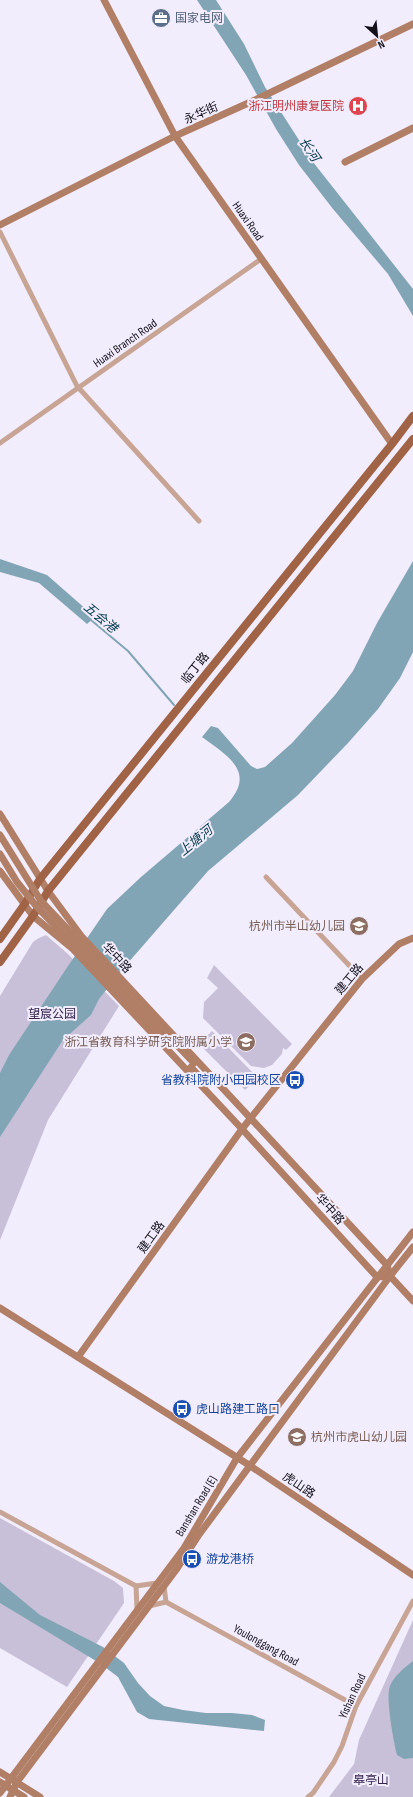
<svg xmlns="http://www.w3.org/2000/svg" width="413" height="1797" font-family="'Sofia Sans Condensed','Noto Sans SC',sans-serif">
	<rect width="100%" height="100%" fill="#f2edfd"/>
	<g fill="#c8c0d8">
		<path d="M46,935L68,954L119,1006L48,1120L0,1240V996L33,942L39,938Z"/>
		<path d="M214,965L292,1044L286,1050L283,1048L282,1054L272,1065L264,1068L251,1066L203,1018L204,1002L218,988L207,978Z"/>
		<path d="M212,1031L258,1078L245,1090L199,1044Z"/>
		<path d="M0,1518L114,1581L123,1588L124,1603L67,1687L0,1648Z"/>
		<path d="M413,1620V1797H329L354,1764L359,1740Z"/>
	</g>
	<g fill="#82a5b6">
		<path d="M197,0H216L244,44L265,87L313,162L413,289V316L388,274L333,209L299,165L276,129L246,75Z"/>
		<path d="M0,559L47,575L95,617L87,624L39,583L0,572Z"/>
		<path d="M413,561V652L400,678L378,709L348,743L298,795L208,871L127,964L99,999L91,1015L63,1040L0,1137V1073L9,1055L68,966L107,909L141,877L229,802C256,771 226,755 202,737L211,726L218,728L251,766L257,769L265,767L292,743L335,695L353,671L377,623Z"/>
		<path d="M0,1582L40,1615L103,1647L124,1663L138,1683L150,1696L164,1706L183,1710L206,1713H232L252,1715L265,1720L264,1731L149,1719L137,1712L118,1677L101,1664L0,1603Z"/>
		<path d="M413,1661V1758L404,1759L397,1755C394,1743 385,1697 390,1686C394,1676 404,1668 413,1661Z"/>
	</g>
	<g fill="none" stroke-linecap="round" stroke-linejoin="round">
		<path stroke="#82a5b6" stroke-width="2" d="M91,620L128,651L174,705"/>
		<g stroke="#c7a493" stroke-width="5">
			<path d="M0,232L77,386L199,521"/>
			<path d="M0,443L261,259"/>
			<path d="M266,877L362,979"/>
			<path d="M0,1512L136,1586L157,1583"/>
			<path d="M136,1586L137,1609"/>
			<path d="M164,1586L166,1602"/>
			<path d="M149,1606L166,1602L356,1706"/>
			<path d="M308,1797L313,1793L334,1762L342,1746L356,1706L413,1601"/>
		</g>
		<g stroke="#b17e66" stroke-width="7">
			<path d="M104,0L175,136L392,444"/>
			<path d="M345,162L413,128"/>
			<path d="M0,225L175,136L255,100L413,24"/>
			<path d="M0,814L48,891L82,937L387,1265L390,1276L377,1277L242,1129L73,949L33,916L0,871"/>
			<path d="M191,1067L199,1076"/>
			<path d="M390,1276L413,1301"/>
			<path d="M0,1308L249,1465L413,1575"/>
			<path d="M78,1357L242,1129L362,979L399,944L413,938"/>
			<path d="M0,1772L40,1797"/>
			<path d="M0,1782L24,1797"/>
			<path d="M0,1793L184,1548L237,1458L413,1232"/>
			<path d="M10,1797L17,1782L176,1570L198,1536L390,1276L413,1247"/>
		</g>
		<g stroke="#a06345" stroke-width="8">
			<path d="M0,939L24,905L40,879L392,444L413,416"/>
			<path d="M0,962L33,916L48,891L413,439"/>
		</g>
		<g stroke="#b17e66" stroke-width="7">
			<path d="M0,835L41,901L194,1063"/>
			<path d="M0,854L17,882L37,907L167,1041"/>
		</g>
	</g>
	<defs>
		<g id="office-disc" transform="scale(1)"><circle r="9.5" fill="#5c6f8a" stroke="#f2edfd"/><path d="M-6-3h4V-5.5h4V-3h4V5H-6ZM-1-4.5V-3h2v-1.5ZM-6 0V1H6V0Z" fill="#fff"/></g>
		<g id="hospital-disc" transform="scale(1)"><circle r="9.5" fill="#e0444e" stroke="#f2edfd"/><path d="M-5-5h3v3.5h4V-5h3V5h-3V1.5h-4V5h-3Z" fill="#fff"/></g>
		<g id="school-disc" transform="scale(1)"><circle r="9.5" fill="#8d6e63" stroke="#f2edfd"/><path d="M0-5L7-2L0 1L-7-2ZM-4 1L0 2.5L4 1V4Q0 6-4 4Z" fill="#fff"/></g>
		<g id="bus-disc" transform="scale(1)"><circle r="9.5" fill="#1a4fb4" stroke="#f2edfd"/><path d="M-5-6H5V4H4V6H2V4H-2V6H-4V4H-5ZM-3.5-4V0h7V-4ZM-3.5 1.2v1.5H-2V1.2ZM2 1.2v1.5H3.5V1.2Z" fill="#fff"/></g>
	</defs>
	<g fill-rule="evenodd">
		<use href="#office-disc" x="161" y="18"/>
		<use href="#hospital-disc" x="358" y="106"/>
		<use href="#school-disc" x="359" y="926"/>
		<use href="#school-disc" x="246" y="1042"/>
		<use href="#bus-disc" x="295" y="1080"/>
		<use href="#bus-disc" x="182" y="1409"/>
		<use href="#school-disc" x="297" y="1437"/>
		<use href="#bus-disc" x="192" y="1559"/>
	</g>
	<g text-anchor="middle" stroke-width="4" stroke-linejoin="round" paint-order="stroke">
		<g font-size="12" fill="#4e5e75" stroke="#f2edfd" text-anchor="start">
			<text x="175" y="22">国家电网</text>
		</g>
		<g font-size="12" fill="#be3a42" stroke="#f2edfd" text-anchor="end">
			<text x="344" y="110">浙江明州康复医院</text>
		</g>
		<g font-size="12" fill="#14111a" stroke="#f2edfd">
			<text transform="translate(201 113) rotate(-24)" y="4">永华街</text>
			<text transform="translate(248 221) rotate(55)" y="4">Huaxi Road</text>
			<text transform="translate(125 343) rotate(-35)" y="4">Huaxi Branch Road</text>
			<text transform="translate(195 668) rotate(-51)" y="4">临丁路</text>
			<text transform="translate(117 958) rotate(47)" y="4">华中路</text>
			<text transform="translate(349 979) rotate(-50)" y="4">建工路</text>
			<text transform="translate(330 1209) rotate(48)" y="4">华中路</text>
			<text transform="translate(151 1237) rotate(-54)" y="4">建工路</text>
			<text transform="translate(299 1485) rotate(34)" y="4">虎山路</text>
			<text transform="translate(196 1506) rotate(-59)" y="4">Banshan Road (E)</text>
			<text transform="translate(266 1645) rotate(29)" y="4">Youlonggang Road</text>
			<text transform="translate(352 1696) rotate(-65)" y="4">Yishan Road</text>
		</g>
		<g font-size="12" fill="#785e54" stroke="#f2edfd" text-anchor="end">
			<text x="345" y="930">杭州市半山幼儿园</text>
			<text x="232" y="1046">浙江省教育科学研究院附属小学</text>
			<text x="311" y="1441" text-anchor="start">杭州市虎山幼儿园</text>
		</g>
		<g font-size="12" fill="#34244e" stroke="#f2edfd">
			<text x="52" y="1018">望宸公园</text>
			<text x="371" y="1784">皋亭山</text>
		</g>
		<g font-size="12" fill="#164399" stroke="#f2edfd" text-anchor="start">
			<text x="281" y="1084" text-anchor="end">省教科院附小田园校区</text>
			<text x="196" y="1413">虎山路建工路口</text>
			<text x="206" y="1563">游龙港桥</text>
		</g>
		<g font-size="13" font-style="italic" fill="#063a4d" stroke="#f2edfd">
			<text transform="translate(310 149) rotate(56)" y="5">长河</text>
			<text transform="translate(101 617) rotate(40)" y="5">五会港</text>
			<text transform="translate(195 840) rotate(-39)" y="5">上塘河</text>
		</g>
	</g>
	<g transform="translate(377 36) rotate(153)" stroke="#f2edfd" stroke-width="3" paint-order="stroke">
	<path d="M0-3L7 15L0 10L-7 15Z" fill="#14111a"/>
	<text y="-6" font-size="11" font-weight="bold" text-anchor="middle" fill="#14111a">N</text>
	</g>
</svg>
